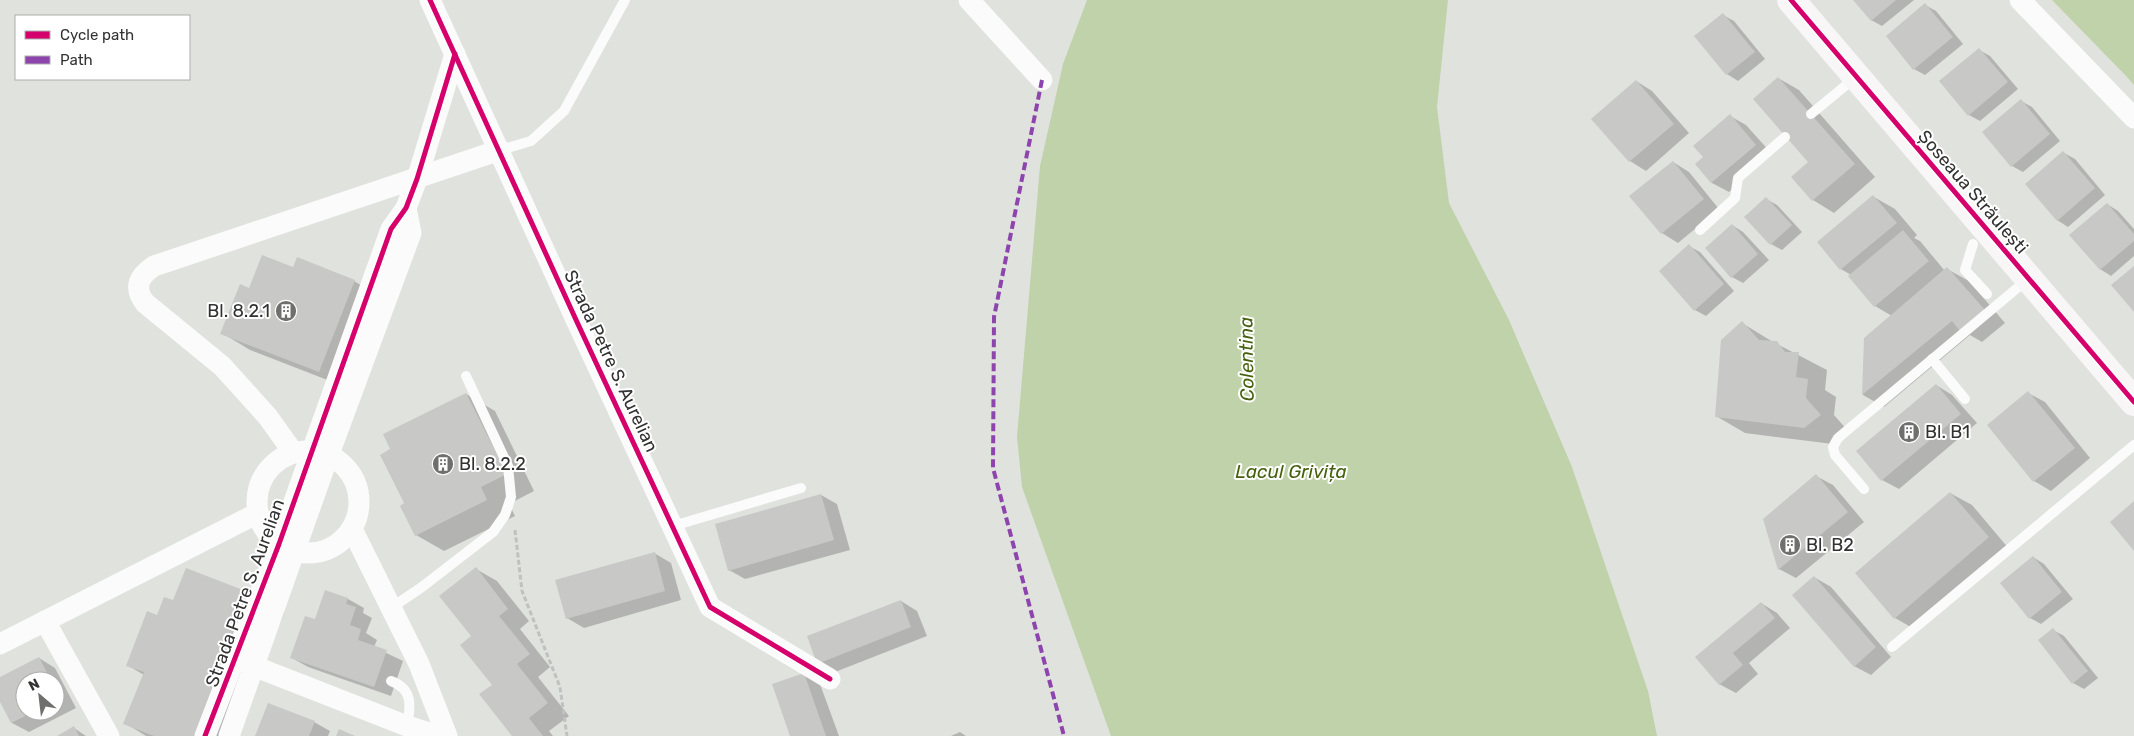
<svg xmlns="http://www.w3.org/2000/svg" width="2134" height="736" font-family="Rubik,sans-serif">
	<rect width="100%" height="100%" fill="#e0e2de"/>
	<g fill="#c0d2a9">
		<path d="M1087,0H1448L1437,107L1449,203L1509,320L1572,467L1648,691L1657,736H1111L1022,487L1017,437L1040,166L1063,64Z"/>
		<path d="M2052,0H2134V85L2127,77Z"/>
	</g>
	<g fill="#0003" fill-rule="evenodd">
		<path d="M1855,0H1914L1882,26L1871,20Z"/>
		<path d="M1925,5L1936,11L1963,44L1925,75L1914,69Z"/>
		<path d="M1723,15L1734,21L1765,59L1738,81L1727,74L1696,36Z"/>
		<path d="M1979,50L1990,56L2018,89L1980,121L1969,115Z"/>
		<path d="M1778,78L1799,90L1875,177L1834,213L1813,200L1793,177L1810,162Z"/>
		<path d="M1636,81L1652,91L1689,133L1646,171L1630,161Z"/>
		<path d="M2021,101L2032,107L2060,141L2023,172L2012,166Z"/>
		<path d="M1730,116L1746,125L1772,154L1729,192L1712,183L1696,164L1705,157Z"/>
		<path d="M2064,153L2075,159L2105,195L2068,227L2057,220Z"/>
		<path d="M1673,162L1689,172L1719,209L1678,243L1662,233L1631,196Z"/>
		<path d="M1874,197L1895,209L1917,235L1914,238L1920,241L1945,271L1947,269L1969,281L2005,323L1982,342L1970,335L1884,407L1863,395L1865,339L1892,316L1875,306L1850,276L1851,275L1841,269Z"/>
		<path d="M1766,199L1777,205L1802,232L1782,250L1771,244Z"/>
		<path d="M2107,204L2118,211L2134,229V256L2111,276L2100,269Z"/>
		<path d="M1732,225L1743,232L1769,260L1743,283L1732,277Z"/>
		<path d="M1689,246L1700,252L1734,291L1706,316L1695,310Z"/>
		<path d="M294,269L354,281L383,298L348,388L250,350L222,333L250,289Z"/>
		<path d="M1742,323L1773,342L1827,370L1825,390L1836,397L1834,415L1849,432L1833,444L1745,433L1716,416Z"/>
		<path d="M1936,385L1952,395L1977,423L1899,489L1882,480Z"/>
		<path d="M2028,393L2045,402L2090,458L2051,491L2034,481L1988,425Z"/>
		<path d="M466,394L495,411L534,491L509,504L515,516L444,551L416,535L406,504Z"/>
		<path d="M1816,476L1833,485L1864,522L1796,578L1779,569L1764,520Z"/>
		<path d="M1950,493L1972,505L2010,550L1916,630L1895,618Z"/>
		<path d="M821,495L837,504L850,550L745,579L729,570Z"/>
		<path d="M654,553L671,563L681,600L584,628L567,618Z"/>
		<path d="M2033,557L2044,564L2073,599L2041,624L2030,618Z"/>
		<path d="M476,569L497,581L529,621L520,629L550,667L538,677L569,716L549,731L553,736H513L473,636Z"/>
		<path d="M1814,577L1831,587L1891,657L1871,675L1854,666Z"/>
		<path d="M326,592L348,599L364,608L363,613L372,618L366,633L377,640L374,647L403,661L391,696L308,667L292,658L316,621Z"/>
		<path d="M255,596L284,613L235,736H146L125,723L144,675L127,665L174,602Z"/>
		<path d="M901,601L917,611L927,636L835,672L818,663Z"/>
		<path d="M1761,603L1777,613L1790,628L1749,663L1758,674L1736,693L1719,684L1697,658Z"/>
		<path d="M2053,630L2064,636L2098,678L2084,689L2073,683Z"/>
		<path d="M39,658L55,668L76,708L29,732L12,723L0,699V678ZM25,681H55V711H25Z"/>
		<path d="M804,674L820,684L839,736H792Z"/>
		<path d="M314,722L330,731L328,736H256Z"/>
		<path d="M74,728L86,736H60Z"/>
		<path d="M960,732L966,736H951Z"/>
	</g>
	<g fill="#c8c9c6">
		<path d="M1853,0H1896L1871,21Z"/>
		<path d="M1925,3L1953,37L1913,70L1886,36Z"/>
		<path d="M1723,13L1755,52L1726,75L1694,36Z"/>
		<path d="M1979,48L2008,82L1968,116L1939,81Z"/>
		<path d="M1778,77L1855,164L1812,201L1791,177L1808,162L1753,99Z"/>
		<path d="M1636,80L1674,124L1629,162L1591,119Z"/>
		<path d="M2021,99L2050,134L2011,167L1982,132Z"/>
		<path d="M1730,114L1756,145L1711,183L1695,164L1703,157L1693,146Z"/>
		<path d="M2063,151L2095,188L2057,221L2025,184Z"/>
		<path d="M1673,161L1704,199L1661,234L1629,196Z"/>
		<path d="M1873,195L1897,223L1840,270L1817,242Z"/>
		<path d="M1766,197L1792,225L1770,245L1744,217Z"/>
		<path d="M2107,203L2134,234V241L2100,270L2069,235Z"/>
		<path d="M1732,224L1758,254L1731,278L1705,248Z"/>
		<path d="M1903,230L1929,261L1874,307L1848,276Z"/>
		<path d="M1689,244L1724,284L1694,311L1659,271Z"/>
		<path d="M262,255L293,267L297,257L355,280L319,372L220,334L240,284L249,288Z"/>
		<path d="M2134,266V312L2111,285Z"/>
		<path d="M1947,267L1985,310L1960,331L1952,321L1862,395L1864,338Z"/>
		<path d="M1742,321L1759,340L1777,341L1785,352H1799L1796,377L1808,379L1806,398L1821,415L1804,428L1715,417L1721,340Z"/>
		<path d="M1936,384L1961,414L1881,481L1856,451Z"/>
		<path d="M2028,391L2075,448L2033,482L1987,425Z"/>
		<path d="M466,393L507,474L481,487L487,500L415,536L400,506L404,503L380,455L390,449L383,434Z"/>
		<path d="M1816,474L1848,512L1778,570L1763,519Z"/>
		<path d="M1950,492L1989,537L1894,619L1855,573Z"/>
		<path d="M821,494L834,540L728,571L715,524Z"/>
		<path d="M2134,501V551L2110,522Z"/>
		<path d="M655,552L665,591L566,619L555,580Z"/>
		<path d="M2033,556L2062,592L2029,619L2000,583Z"/>
		<path d="M476,567L508,609L499,616L530,654L517,664L548,703L529,718L543,736H512L479,694L492,685L460,645L471,636L439,596Z"/>
		<path d="M186,568L256,595L200,736H154L123,724L144,672L126,666L147,611L157,615L164,597L173,600Z"/>
		<path d="M1814,576L1876,647L1854,667L1792,595Z"/>
		<path d="M325,590L348,598L346,604L356,607L350,625L361,629L358,640L387,650L374,687L290,658L305,616L315,619Z"/>
		<path d="M901,600L911,627L817,664L807,636Z"/>
		<path d="M1761,602L1775,618L1733,653L1743,665L1719,685L1695,657Z"/>
		<path d="M2053,628L2088,671L2072,684L2038,640Z"/>
		<path d="M39,657L51,681H25V711H35L11,723L0,702V677Z"/>
		<path d="M804,673L826,736H790L772,684Z"/>
		<path d="M268,703L315,721L309,736H255Z"/>
		<path d="M74,726L79,736H57Z"/>
		<path d="M339,729L355,736H336Z"/>
	</g>
	<g fill="none" stroke-linecap="round" stroke-linejoin="round">
		<path stroke="#c0c1c0" stroke-width="3" stroke-dasharray="5 2.5" stroke-linecap="butt" d="M515,530L522,591L560,687L567,736"/>
		<g stroke="#fafbfa" stroke-width="10">
			<path d="M1811,114L1856,77"/>
			<path d="M500,150L531,141L564,111L625,0"/>
			<path d="M1700,230L1735,198L1738,178L1785,137"/>
			<path d="M1973,244L1965,270L1987,294"/>
			<path d="M1932,359L1965,399"/>
			<path d="M1864,489L1835,455L1833,447L1838,438L2028,279"/>
			<path d="M673,526L801,488"/>
			<path d="M391,608L422,587L493,532L505,515L511,497L508,466L466,376"/>
			<path d="M1892,647L2134,445"/>
			<path d="M391,681C413,689 411,706 407,726"/>
		</g>
		<g stroke="#fafbfa" stroke-width="21">
			<path d="M430,0L577,322L710,607L830,679"/>
			<path d="M969,0L1042,80"/>
			<path d="M2020,0L2134,118"/>
			<circle cx="308" cy="502" r="51"/>
			<path d="M293,452L268,417L222,366L145,303C133,287 139,276 154,266L500,150"/>
			<path d="M352,529L419,664L447,736"/>
			<path d="M45,621L109,736"/>
			<path d="M0,644L258,513"/>
			<path d="M243,662L407,726L440,736"/>
			<path d="M205,736L279,544L391,229L406,208L417,179L455,54"/>
			<path d="M229,736L329,454L411,233L406,208"/>
		</g>
		<path stroke="#f8f6f7" stroke-width="28" d="M1791,0L2134,402"/>
		<path stroke="#8e44ad" stroke-width="4" stroke-dasharray="8 4" stroke-linecap="butt" d="M1042,80L994,317L993,468L1064,736"/>
		<g stroke="#fff" stroke-width="8">
			<g id="cycleway">
				<path d="M430,0L577,322L710,607L830,679"/>
				<path d="M1791,0L2134,402"/>
				<path d="M205,736L279,544L391,229L406,208L417,179L455,54"/>
			</g>
		</g>
		<use href="#cycleway" stroke="#d6006c" stroke-width="5"/>
	</g>
	<defs>
		<g id="building-disc" transform="scale(1.125)"><circle r="9.5" fill="#6f706e" stroke="#fff"/><path d="M-4-6H4V6H1V3H-1V6H-4ZM-2.5-4.3h1.7v1.8h-1.7ZM.8-4.3h1.7v1.8H.8ZM-2.5-1h1.7V.8h-1.7ZM.8-1h1.7V.8H.8Z" fill="#fff"/></g>
	</defs>
	<g fill-rule="evenodd">
		<use href="#building-disc" x="286" y="311"/>
		<use href="#building-disc" x="1909" y="432"/>
		<use href="#building-disc" x="443" y="464"/>
		<use href="#building-disc" x="1790" y="545"/>
	</g>
	<g text-anchor="middle" stroke-width="4" stroke-linejoin="round" paint-order="stroke">
		<g font-size="18" fill="#323331" stroke="#fff">
			<text transform="translate(1973 192) rotate(49)" y="6">Șoseaua Străulești</text>
			<text transform="translate(611 361) rotate(65)" y="6">Strada Petre S. Aurelian</text>
			<text transform="translate(245 593) rotate(-70)" y="6">Strada Petre S. Aurelian</text>
		</g>
		<g font-size="18" fill="#323331" stroke="#fff" text-anchor="start">
			<text x="270" y="317" text-anchor="end">Bl. 8.2.1</text>
			<text x="1925" y="438">Bl. B1</text>
			<text x="459" y="470">Bl. 8.2.2</text>
			<text x="1806" y="551">Bl. B2</text>
		</g>
		<g font-size="19" font-style="italic" fill="#45610e" stroke="#fff">
			<text transform="translate(1246 359) rotate(-91)" y="7">Colentina</text>
			<text x="1291" y="478">Lacul Grivița</text>
		</g>
	</g>
	<rect x="15" y="15" width="175" height="65" fill="#ffffff" stroke="#adadad"/>
	<rect x="25" y="31" width="25" height="8" fill="#d6006c" stroke="#adadad"/>
	<text x="60" y="40" font-size="15" fill="#323331">Cycle path</text>
	<rect x="25" y="56" width="25" height="8" fill="#8e44ad" stroke="#adadad"/>
	<text x="60" y="65" font-size="15" fill="#323331">Path</text>
	<g transform="translate(40 696) rotate(332)"><circle r="24" fill="#ffffff" stroke="#adadad"/>
	<path d="M0-4L9 19L0 12L-9 19Z" fill="#6f706e"/>
	<text y="-8" font-size="14" font-weight="bold" text-anchor="middle" fill="#323331">N</text>
	</g>
</svg>
